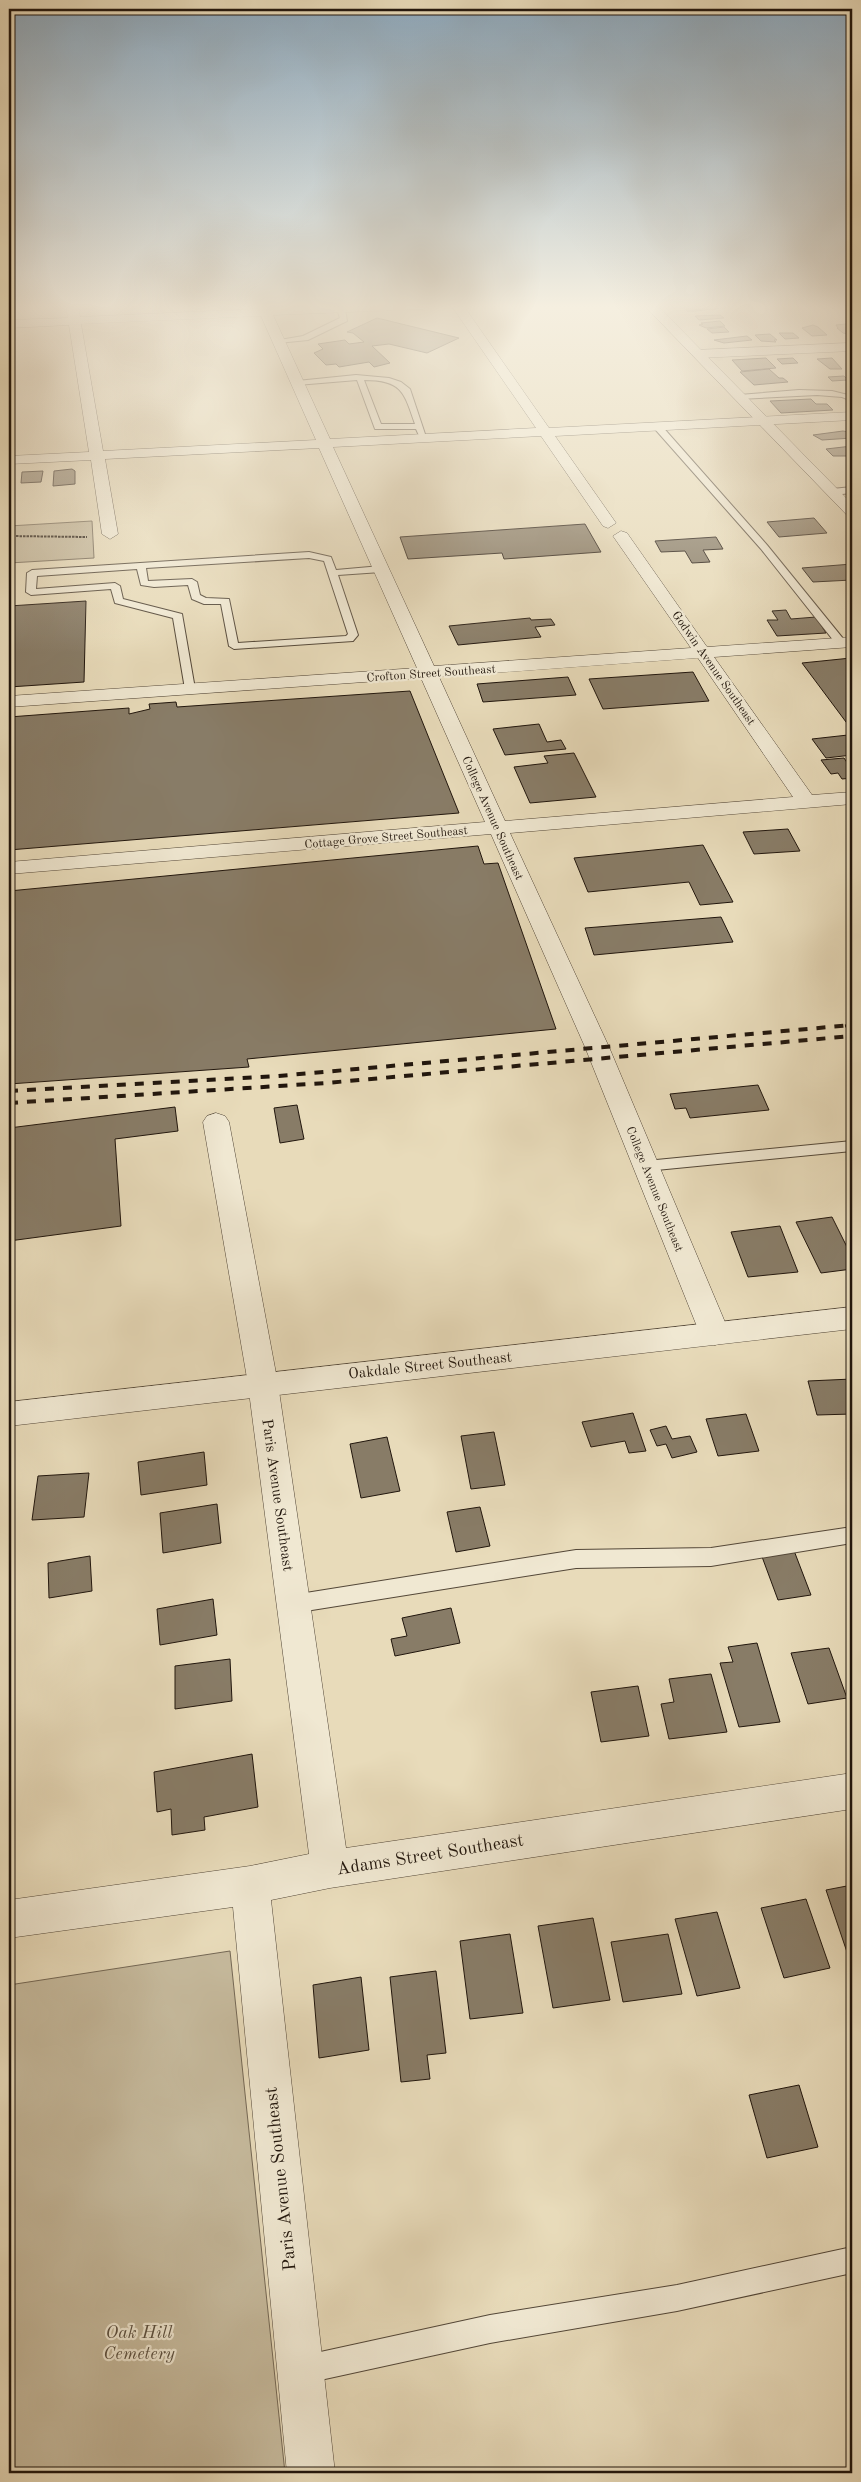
<svg xmlns="http://www.w3.org/2000/svg" width="861" height="2482" font-family="'Old Standard TT',serif">
	<rect width="100%" height="100%" fill="#e8dbba"/>
	<filter id="stains"><feTurbulence type="fractalNoise" baseFrequency=".004" numOctaves="4"/><feColorMatrix values="0 0 0 0 .2 0 0 0 0 .09 0 0 0 0 .02 0 0 0 .5 -.17"/></filter>
	<radialGradient id="worn" r=".72"><stop offset=".6" stop-color="#630" stop-opacity="0"/><stop offset="1" stop-color="#630" stop-opacity=".3"/></radialGradient>
	<g fill="#c6ba9d" stroke="#746855">
		<path d="M92,521L94,558L9,563V526Z"/>
		<path d="M230,1951L285,2473H9V1985Z"/>
	</g>
	<g fill="#887c67" stroke="#21160d">
		<path d="M728,305L730,307L696,311H687L683,306Z"/>
		<path d="M720,315L724,318L699,320L695,316Z"/>
		<path d="M377,318L459,338L427,353L389,344L372,346L390,363L374,367L369,362L339,367L336,364L326,365L314,353L323,349L318,344L345,340L349,344L364,342L353,333L347,332Z"/>
		<path d="M720,321L725,326L706,328L699,325L703,324L701,323Z"/>
		<path d="M846,324L852,328V335L843,333L837,328H838L836,325Z"/>
		<path d="M813,325L818,327L827,335L812,336L802,328Z"/>
		<path d="M724,327L729,332L712,333L707,329Z"/>
		<path d="M779,333H793L799,338L785,339Z"/>
		<path d="M770,334L777,340H774L776,342L761,341L755,335Z"/>
		<path d="M747,336L752,340L724,343L714,340Z"/>
		<path d="M766,358L776,368L742,371L732,360Z"/>
		<path d="M793,358L798,363L782,364L777,359Z"/>
		<path d="M832,358L842,369H830L817,359Z"/>
		<path d="M769,369L779,378H783L788,382L754,385L740,372Z"/>
		<path d="M844,376L848,380L832,381L828,377Z"/>
		<path d="M811,399L816,404H827L833,410L781,413L770,401Z"/>
		<path d="M843,431L849,432L852,438L822,440L813,435Z"/>
		<path d="M852,446V456H833L826,449Z"/>
		<path d="M72,469L75,471V484L53,486L54,471Z"/>
		<path d="M43,471L41,482L21,483L22,472Z"/>
		<path d="M814,518L827,533L779,537L767,522Z"/>
		<path d="M585,524L601,552L504,559L502,553L408,559L400,537Z"/>
		<path d="M716,537L723,549L703,550L710,562L692,563L685,551L661,552L655,541Z"/>
		<path d="M852,564V580L813,582L802,568Z"/>
		<path d="M86,601L84,682L9,687V606Z"/>
		<path d="M786,610L791,619L816,617L826,633L777,636L767,620H778L772,611Z"/>
		<path d="M530,618L531,620L551,619L555,625L535,627L541,637L458,645L449,626Z"/>
		<path d="M851,658L852,660V730L802,663Z"/>
		<path d="M693,672L709,701L603,709L589,679Z"/>
		<path d="M568,677L576,695L483,702L477,684Z"/>
		<path d="M410,691L459,813L9,850V717L129,708V714L150,709L149,704L176,702L177,707Z"/>
		<path d="M539,724L547,742L561,740L566,749L505,755L493,729Z"/>
		<path d="M848,735L852,740V755L826,758L812,739Z"/>
		<path d="M574,753L596,797L530,803L514,767L548,763L544,756Z"/>
		<path d="M844,758L848,764L852,763V778L842,779L838,773L831,774L821,760Z"/>
		<path d="M788,829L800,851L754,854L743,832Z"/>
		<path d="M703,845L733,902L700,905L689,882L588,892L574,858Z"/>
		<path d="M478,846L484,864L498,863L556,1029L247,1059L249,1067L9,1084V891Z"/>
		<path d="M721,917L733,942L594,955L585,928Z"/>
		<path d="M758,1085L769,1110L690,1118L686,1108L675,1109L670,1094Z"/>
		<path d="M297,1105L304,1139L280,1143L274,1108Z"/>
		<path d="M175,1107L178,1131L115,1139L121,1226L9,1241V1128Z"/>
		<path d="M832,1217L852,1257V1269L821,1273L796,1222Z"/>
		<path d="M780,1226L798,1272L748,1277L731,1232Z"/>
		<path d="M852,1379V1414L817,1415L808,1381Z"/>
		<path d="M633,1413L646,1451L629,1453L625,1441L591,1447L582,1422Z"/>
		<path d="M746,1414L759,1451L718,1456L706,1419Z"/>
		<path d="M666,1426L672,1439L690,1436L697,1452L672,1458L666,1444L657,1446L650,1430Z"/>
		<path d="M494,1432L505,1485L471,1489L461,1436Z"/>
		<path d="M387,1437L400,1491L361,1498L350,1444Z"/>
		<path d="M204,1452L207,1485L141,1495L138,1462Z"/>
		<path d="M89,1473L84,1517L32,1520L38,1476Z"/>
		<path d="M217,1504L221,1543L163,1553L160,1513Z"/>
		<path d="M480,1507L490,1546L456,1552L447,1512Z"/>
		<path d="M793,1548L811,1595L778,1600L761,1554Z"/>
		<path d="M90,1556L92,1591L49,1598L48,1563Z"/>
		<path d="M213,1599L217,1635L160,1645L157,1609Z"/>
		<path d="M451,1608L460,1643L395,1656L391,1639L407,1636L402,1618Z"/>
		<path d="M757,1643L780,1722L739,1727L720,1663L733,1662L728,1647Z"/>
		<path d="M829,1648L847,1698L808,1704L791,1653Z"/>
		<path d="M230,1659L232,1701L175,1709V1666Z"/>
		<path d="M711,1674L727,1732L669,1739L661,1704L674,1702L669,1679Z"/>
		<path d="M638,1686L649,1736L601,1742L591,1692Z"/>
		<path d="M252,1754L258,1807L204,1817L205,1830L172,1835L171,1809L157,1812L154,1772Z"/>
		<path d="M852,1885V1964H851L826,1890Z"/>
		<path d="M806,1899L830,1968L784,1978L761,1908Z"/>
		<path d="M717,1912L740,1988L697,1996L675,1919Z"/>
		<path d="M593,1918L610,2000L553,2008L538,1926Z"/>
		<path d="M510,1934L523,2013L470,2019L460,1941Z"/>
		<path d="M668,1934L682,1994L623,2002L611,1942Z"/>
		<path d="M436,1971L446,2053L427,2055L430,2079L401,2082L390,1977Z"/>
		<path d="M361,1977L369,2050L319,2058L313,1985Z"/>
		<path d="M799,2085L818,2147L767,2158L749,2095Z"/>
	</g>
	<g fill="none" stroke-linecap="round" stroke-linejoin="round">
		<g stroke="#534738" stroke-width="2">
			<g id="service">
				<path d="M341,307L345,309L347,321L308,340L278,343L274,341L303,336L340,318L337,309Z"/>
				<path d="M356,375L389,378L401,382L410,389L427,440H421L416,429H375L357,380L297,385L293,383L297,381ZM364,380C402,380 404,392 415,424H381Z"/>
				<path d="M799,390L832,391L852,396V401L842,397L817,395L739,399L735,397L739,395Z"/>
				<path d="M654,424H660L767,545L845,641V645H837L761,549L654,428Z"/>
				<path d="M852,487V493L832,495L828,492L832,489Z"/>
				<path d="M309,552L331,557L336,570L381,566L386,569L381,572L338,575L358,635L353,641L234,649L229,646L221,604H204L192,599L188,585L154,587L141,585L137,569L37,576L36,589L115,583L120,586L123,599L182,614L195,689L190,692L185,689L173,618L115,603L111,589L31,595L26,592L27,573L32,570ZM309,558L324,561L348,634L346,636L238,643L229,599L206,598L200,595L197,582L192,579L148,581L146,568Z"/>
				<path d="M852,1141V1151L646,1171L641,1170L638,1166L641,1162L646,1161Z"/>
				<path d="M852,1527V1543L711,1566L576,1568L293,1613L286,1610L283,1604L286,1598L293,1595L576,1550L711,1548Z"/>
				<path d="M852,2247V2273L677,2311L490,2343L302,2384L292,2380L288,2370L292,2360L302,2356L490,2315L677,2285Z"/>
			</g>
		</g>
		<g stroke="#534738" stroke-width="1">
			<g id="minor">
				<path d="M66,305H78L80,317L258,309L256,305H268L269,308L339,305H429L423,309L273,315L330,439L536,428L451,305H463L549,428L852,412V420L555,436L616,523L608,528L603,526L541,436L333,447L434,666L691,648L613,536L621,531L627,533L707,647L852,637V647L714,657L812,795L852,792V804L510,833L609,1047L730,1334L725,1342L715,1345L705,1342L700,1334L585,1047L491,834L9,874V862L485,822L421,678L9,707V696L417,668L319,448L105,459L118,534L110,539L102,534L91,460L9,464V456L89,452L69,325L9,328V320L68,318ZM261,316L316,440L103,451L81,324ZM698,658L793,797L505,821L439,677Z"/>
				<path d="M852,343V351L698,358L692,354L698,350Z"/>
				<path d="M216,1113L225,1116L229,1122L278,1384L346,1848L852,1773V1809L330,1888L271,1900L335,2473H287L233,1907L9,1938V1900L250,1866L309,1854L248,1384L203,1122L207,1116Z"/>
			</g>
		</g>
		<g stroke="#534738" stroke-width="1">
			<g id="tertiary">
				<path d="M644,305H657L852,504V517L847,515Z"/>
				<path d="M852,1307V1329L9,1426V1402Z"/>
			</g>
		</g>
		<path stroke="#21160d" stroke-width="2" stroke-dasharray="2.5 1" stroke-linecap="butt" d="M9,536L87,537"/>
		<use href="#service" fill="#f0e8d2" fill-rule="evenodd"/>
		<use href="#minor" fill="#f0e8d2" fill-rule="evenodd"/>
		<use href="#tertiary" fill="#f0e8d2" fill-rule="evenodd"/>
		<path stroke="#21160d" stroke-width="3" stroke-dasharray="7 7" stroke-linecap="butt" d="M845,1026L852,1025"/>
		<g stroke="#21160d" stroke-width="4" stroke-dasharray="9 9" stroke-linecap="butt">
			<path d="M9,1091L278,1076L852,1025"/>
			<path d="M9,1103L326,1083L852,1036"/>
		</g>
	</g>
	<linearGradient id="sky" x2="0" y2="1"><stop stop-color="#8da9be"/><stop offset="0.47" stop-color="#f5efe0"/><stop offset="1" stop-color="#f5efe0" stop-opacity="0"/></linearGradient>
	<rect width="861" height="653" fill="url(#sky)"/>
	<g text-anchor="middle" stroke-width="4.5" stroke-linejoin="round" paint-order="stroke">
		<g font-size="12" fill="#21160d" stroke="#f0e8d2">
			<text transform="translate(714 668) rotate(55)" y="4">Godwin Avenue Southeast</text>
			<text transform="translate(431 673) rotate(-4)" y="4">Crofton Street Southeast</text>
			<text transform="translate(493 818) rotate(66)" y="4">College Avenue Southeast</text>
			<text transform="translate(386 837) rotate(-5)" y="4">Cottage Grove Street Southeast</text>
			<text transform="translate(655 1189) rotate(68)" y="4">College Avenue Southeast</text>
		</g>
		<g font-size="15" fill="#21160d" stroke="#f0e8d2">
			<text transform="translate(430 1365) rotate(-6)" y="5">Oakdale Street Southeast</text>
			<text transform="translate(278 1495) rotate(82)" y="5">Paris Avenue Southeast</text>
		</g>
		<g font-size="18" fill="#21160d" stroke="#f0e8d2">
			<text transform="translate(430 1854) rotate(-9)" y="6">Adams Street Southeast</text>
			<text transform="translate(280 2179) rotate(-96)" y="6">Paris Avenue Southeast</text>
		</g>
		<g font-size="18" font-style="italic" fill="#5b4f3f" stroke="#f0e8d2">
			<text x="139" y="2338">Oak Hill<tspan x="139" dy="21">Cemetery</tspan></text>
		</g>
	</g>
	<rect width="861" height="2482" fill="none" stroke="#e8dbba" stroke-width="30"/>
	<rect x="10" y="10" width="841" height="2462" fill="none" stroke="#21160d" stroke-width="2.5"/>
	<rect x="15" y="15" width="831" height="2452" fill="none" stroke="#21160d"/>
	<rect width="100%" height="100%" filter="url(#stains)"/>
	<rect width="100%" height="100%" fill="url(#worn)"/>
</svg>
